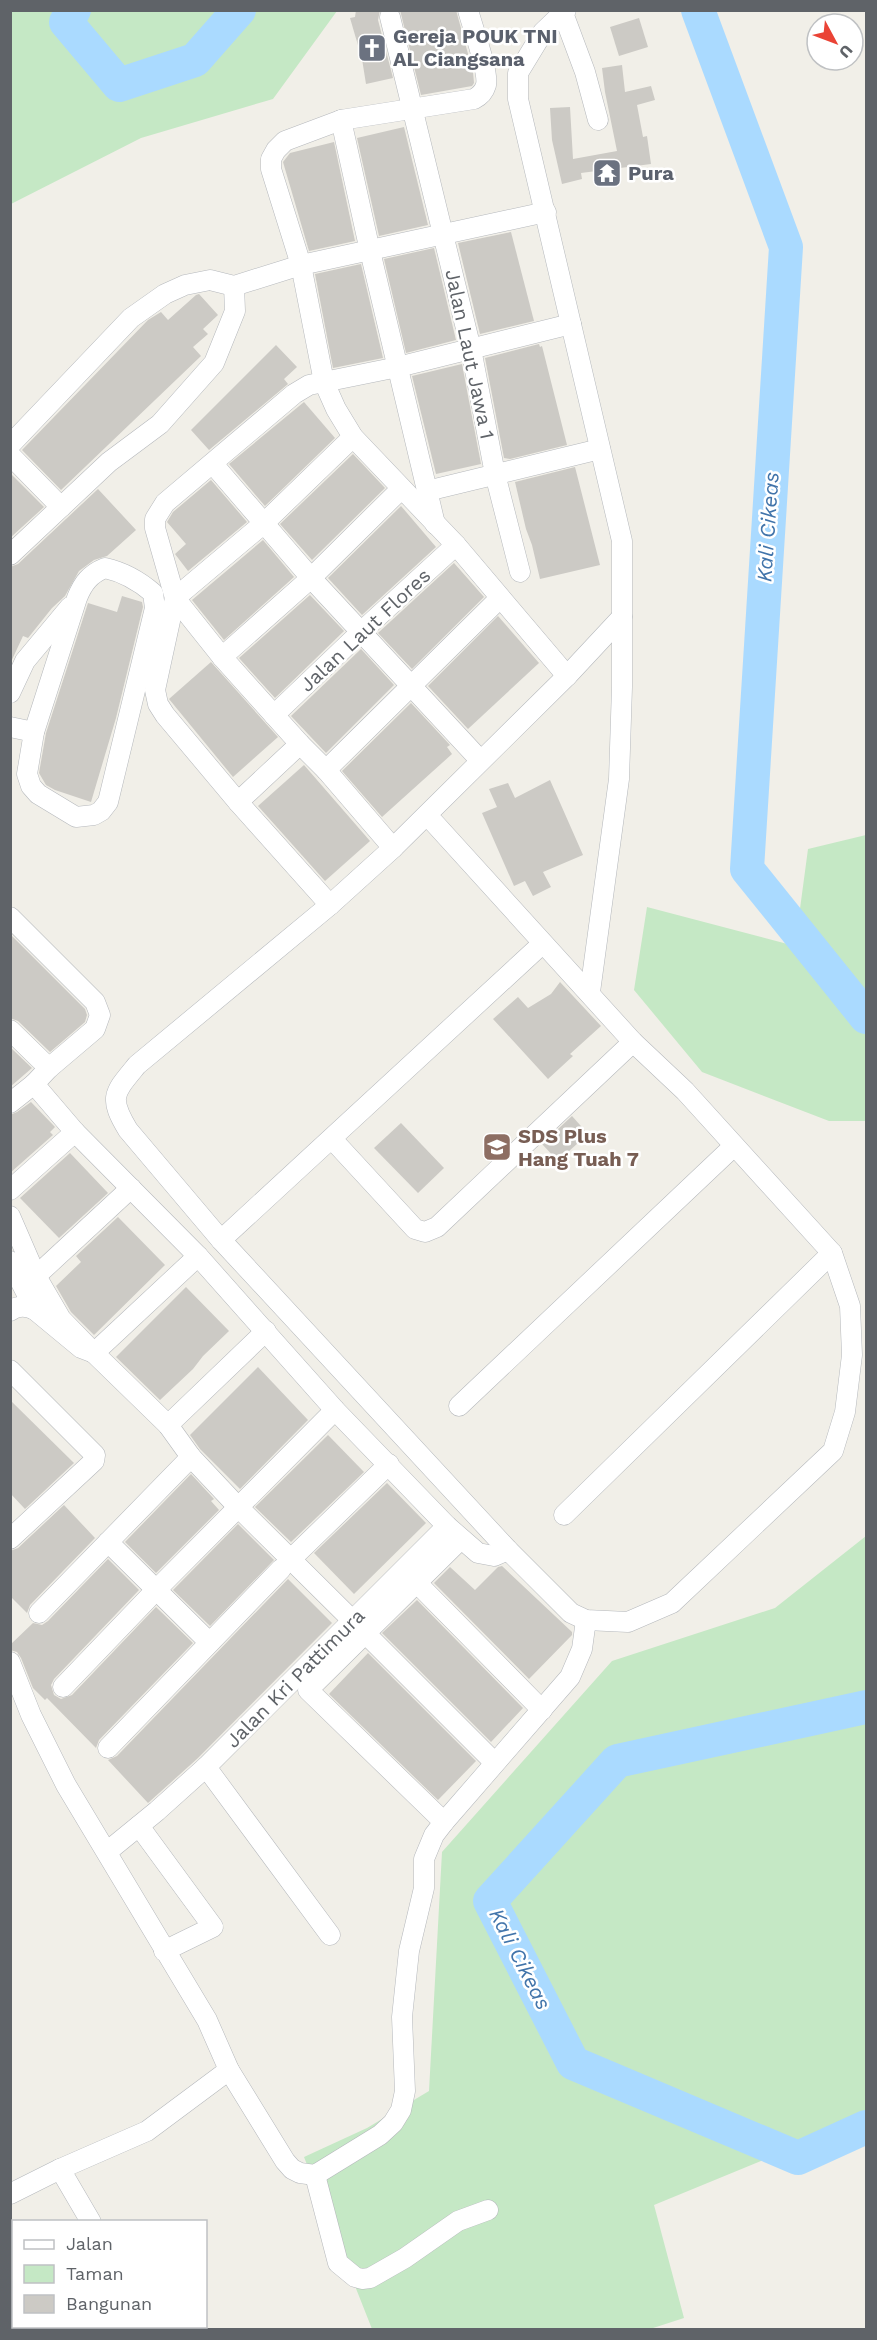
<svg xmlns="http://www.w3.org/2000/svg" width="877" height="2340" font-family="'Work Sans',sans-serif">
	<rect width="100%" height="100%" fill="#f1efe8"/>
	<g fill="#c5e8c5">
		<path d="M10,11L11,10L337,11L273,99L141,138L11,204Z"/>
		<path d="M866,835V1121H829L702,1072L634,990L647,907L795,946L808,849Z"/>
		<path d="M866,1536V2118L654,2205L684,2318L650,2329H372L304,2157L367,2128L429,2091L442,1852L612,1661L775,1608Z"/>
	</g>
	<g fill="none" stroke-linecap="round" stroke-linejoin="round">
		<g stroke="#aadaff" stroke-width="34">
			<path d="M74,10L66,22L119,85L195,60L239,10"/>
			<path d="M698,10L786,247L747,869L866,1017"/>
			<path d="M866,1707L617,1761L490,1901L573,2063L798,2158L866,2127"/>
		</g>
	</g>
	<g fill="#cccac5">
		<path d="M356,10H380L378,20L393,78L366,84L362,59L350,18L355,17Z"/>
		<path d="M400,10H456L473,72L474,83L472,86L421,95Z"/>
		<path d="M639,18L648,47L619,56L610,27Z"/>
		<path d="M622,65L625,92L651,86L655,100L637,105L643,137L647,136L651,164L581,173L582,179L562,184L552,140L550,108L570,107L573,159L617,151L605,92L602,68Z"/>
		<path d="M404,127L428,225L379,236L357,138Z"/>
		<path d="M334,142L355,241L309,251L283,162L290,153Z"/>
		<path d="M511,232L534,321L480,334L458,243Z"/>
		<path d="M434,248L456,340L406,353L384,259Z"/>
		<path d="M361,264L383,358L333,368L315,274Z"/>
		<path d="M199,294L218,315L203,329L208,334L193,347L201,356L61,490L22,450L148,320L161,312L168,320L196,295Z"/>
		<path d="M539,344L540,347L542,346L567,445L510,459L504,458L485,358Z"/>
		<path d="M276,345L297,367L284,379L288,384L209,450L191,430Z"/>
		<path d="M462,364L481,464L436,474L412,376Z"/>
		<path d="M304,402L335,438L265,506L229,464Z"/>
		<path d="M353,454L385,488L312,560L280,524Z"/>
		<path d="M575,467L600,565L540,579L532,545L526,529L515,482Z"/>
		<path d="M10,473L44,507L10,538Z"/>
		<path d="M211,480L247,522L188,571L175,554L186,544L167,522L173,512Z"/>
		<path d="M98,489L136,530L107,556L94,560L79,571L65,596L52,608L28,638L23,636L10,664V567L18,564Z"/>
		<path d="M401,506L436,547L362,615L328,578Z"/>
		<path d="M263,540L294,577L224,640L192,600Z"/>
		<path d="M454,563L484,597L412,669L378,633Z"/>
		<path d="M310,595L344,631L275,698L239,658Z"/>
		<path d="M122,596L142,602L143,607L116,718L91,802L55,790L46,785L39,773L46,733L88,603L117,612Z"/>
		<path d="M498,616L539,663L468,729L428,686Z"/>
		<path d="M361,649L394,685L326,753L291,716Z"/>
		<path d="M211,662L278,737L233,777L169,699Z"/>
		<path d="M411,703L450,745L447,747L452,754L382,817L342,771Z"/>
		<path d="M304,765L370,841L325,881L258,806Z"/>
		<path d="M550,780L583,855L543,872L551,887L533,896L525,881L514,886L482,813L497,807L489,789L508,783L515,798Z"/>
		<path d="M10,934L85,1009L87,1015L85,1022L50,1052L18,1021L10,1018Z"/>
		<path d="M560,982L601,1026L570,1054L573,1056L548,1079L493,1019L518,997L528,1008L551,994Z"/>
		<path d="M10,1047L32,1068L10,1087Z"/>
		<path d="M31,1102L55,1127L50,1132L53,1135L10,1173V1115L17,1112Z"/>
		<path d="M572,1116L588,1134L558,1161L542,1144Z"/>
		<path d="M401,1123L444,1168L418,1193L374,1148Z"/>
		<path d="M70,1153L108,1193L59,1238L20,1198Z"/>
		<path d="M118,1217L165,1265L94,1335L71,1312L56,1286L81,1262L76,1256Z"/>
		<path d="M186,1287L229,1331L203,1356L193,1369L160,1400L116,1357Z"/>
		<path d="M258,1367L308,1420L240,1489L200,1449L190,1435Z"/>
		<path d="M10,1400L74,1463L25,1509L10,1493Z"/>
		<path d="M328,1435L364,1472L291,1542L255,1507Z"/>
		<path d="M191,1474L214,1499L211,1501L219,1510L156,1573L125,1542Z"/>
		<path d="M387,1483L426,1523L354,1594L314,1553Z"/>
		<path d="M64,1505L95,1538L30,1605L27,1613L10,1596V1551L18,1548Z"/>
		<path d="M238,1524L274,1560L210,1626L173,1590Z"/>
		<path d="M108,1559L139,1590L54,1679L51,1685L54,1695L61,1699L72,1695L156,1607L193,1643L99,1740L96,1748L47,1698L45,1700L33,1688L21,1658L17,1652L10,1650V1645L33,1623L42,1625L48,1621Z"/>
		<path d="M502,1566L572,1632V1635L529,1679L434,1583L450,1567L475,1590L498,1567Z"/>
		<path d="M288,1579L332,1623L198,1758L148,1803L108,1760L117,1756Z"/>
		<path d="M417,1600L523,1708L491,1742L382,1633Z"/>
		<path d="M368,1653L476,1761L438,1800L329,1694Z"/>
	</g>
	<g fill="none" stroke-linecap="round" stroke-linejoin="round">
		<g stroke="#b5b8bc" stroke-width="21">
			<g id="minor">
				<path d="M468,10C472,26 489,71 486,85C484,92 480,96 474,99L341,120L285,141L276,150L271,159V169L301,265L324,382L336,409L353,437L456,545L567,676"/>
				<path d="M566,10L543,32L518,73V99L622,541V687L619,779L590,992"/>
				<path d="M563,13L585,72L598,120"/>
				<path d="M390,17L471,349L495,474L520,572"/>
				<path d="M341,120L370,251L435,524"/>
				<path d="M10,445L131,318L165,294L185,285L210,280L234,286L301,265L546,212"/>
				<path d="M10,455L61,507"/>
				<path d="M213,464L311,578L480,760"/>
				<path d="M427,491L600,449"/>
				<path d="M10,555L109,462L160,424L214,363L235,311L234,286"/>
				<path d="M105,568C123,572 139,581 153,593L155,608L108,802L101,811L94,815L76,817L38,794L31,786L27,774L34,732L77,598C83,583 90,574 105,568Z"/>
				<path d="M222,657L311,578L401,489"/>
				<path d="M10,693L25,661L70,607"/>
				<path d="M274,715L362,631L456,545"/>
				<path d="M10,727L34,732"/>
				<path d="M326,770L500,598"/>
				<path d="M238,802L300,744"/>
				<path d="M427,815L633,1042L685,1091L832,1253L850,1306L852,1355L845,1412L833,1451L672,1603L628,1622L586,1620L571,1613L508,1550L221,1240L128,1130C108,1097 114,1093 137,1065L330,905L393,848L567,676L622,617"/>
				<path d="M393,848L326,770L300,744L222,657L175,598L155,528V519L165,503L294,394L309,385L398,367L571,324"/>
				<path d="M330,905L238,802L165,715L158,704L155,690L175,598L263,524L353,437"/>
				<path d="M10,917L95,1002L100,1015L95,1029L49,1068L34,1084L75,1132L198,1256L335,1410L447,1526L478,1553L494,1556L508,1550"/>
				<path d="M10,1030L49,1068"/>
				<path d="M10,1103L34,1084"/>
				<path d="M332,1139L415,1229L425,1232L437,1227L633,1042"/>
				<path d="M10,1190L75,1132"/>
				<path d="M10,1216L36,1276L61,1319L94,1353L168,1425L191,1457L238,1507L352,1620"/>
				<path d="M221,1240L542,944"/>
				<path d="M10,1261L35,1310"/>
				<path d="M36,1276L131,1188"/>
				<path d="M10,1311C18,1305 27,1306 35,1310L81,1348L94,1353L198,1256"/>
				<path d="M10,1370L95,1455L94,1461L10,1539"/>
				<path d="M459,1406L734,1146"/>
				<path d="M168,1425L266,1331"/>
				<path d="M564,1515L832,1253"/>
				<path d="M108,1542L209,1642"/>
				<path d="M290,1560L389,1464"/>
				<path d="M417,1583L542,1710"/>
				<path d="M39,1613L191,1457"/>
				<path d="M365,1633L494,1762"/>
				<path d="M10,1662L31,1715L66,1785L207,2020L229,2070L285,2161L292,2169L300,2173L315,2175L380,2135L393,2123L401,2110L405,2091L402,2017L409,1951L424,1888V1859L434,1835L444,1822L570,1677L582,1649L586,1620"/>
				<path d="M63,1687L156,1590L335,1410"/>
				<path d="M108,1748L281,1569"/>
				<path d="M206,1767L330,1935"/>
				<path d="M444,1822L308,1690L461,1539"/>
				<path d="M139,1826L213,1927L164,1951"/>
				<path d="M108,1851L157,1811L206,1767L447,1526"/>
				<path d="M60,2169L91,2222"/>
				<path d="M315,2175L338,2263L355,2277L362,2279L370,2278L405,2258L458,2221L488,2210"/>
				<path d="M10,2194L60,2169L147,2131L229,2070"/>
				<path d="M147,2330L149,2326"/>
			</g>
		</g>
		<use href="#minor" stroke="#fff" stroke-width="20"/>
	</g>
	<defs>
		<g id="church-square" transform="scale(1.5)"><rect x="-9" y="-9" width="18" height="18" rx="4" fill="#6b7280" stroke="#fff"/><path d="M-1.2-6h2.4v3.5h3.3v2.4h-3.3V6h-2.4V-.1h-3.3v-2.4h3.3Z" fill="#fff"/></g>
		<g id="temple-square" transform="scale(1.5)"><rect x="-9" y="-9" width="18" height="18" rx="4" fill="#6b7280" stroke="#fff"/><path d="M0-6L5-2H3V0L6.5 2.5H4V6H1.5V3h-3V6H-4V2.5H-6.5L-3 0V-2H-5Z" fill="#fff"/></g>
		<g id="school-square" transform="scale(1.5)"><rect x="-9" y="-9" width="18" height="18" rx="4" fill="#8d6e63" stroke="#fff"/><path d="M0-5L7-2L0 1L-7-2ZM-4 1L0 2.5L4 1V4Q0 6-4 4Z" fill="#fff"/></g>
	</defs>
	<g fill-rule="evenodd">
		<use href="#church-square" x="372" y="48"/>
		<use href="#temple-square" x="607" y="173"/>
		<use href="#school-square" x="497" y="1147"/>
	</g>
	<g text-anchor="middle" stroke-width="5" stroke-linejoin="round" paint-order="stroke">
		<g font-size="20" font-weight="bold" fill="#5b616d" stroke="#fff" text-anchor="start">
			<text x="393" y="43">Gereja POUK TNI<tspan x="393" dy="23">AL Ciangsana</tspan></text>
			<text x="628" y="180">Pura</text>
		</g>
		<g font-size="20" fill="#5f6368" stroke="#fff">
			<text transform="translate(470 354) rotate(78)" y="7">Jalan Laut Jawa 1</text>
			<text transform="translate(365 630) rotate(-43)" y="7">Jalan Laut Flores</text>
			<text transform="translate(295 1678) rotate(-45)" y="7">Jalan Kri Pattimura</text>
		</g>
		<g font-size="20" font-weight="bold" fill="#785e54" stroke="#fff" text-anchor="start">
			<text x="518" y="1143">SDS Plus<tspan x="518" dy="23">Hang Tuah 7</tspan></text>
		</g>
		<g font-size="21" font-style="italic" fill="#4174aa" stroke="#fff">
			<text transform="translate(768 527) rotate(-86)" y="7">Kali Cikeas</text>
			<text transform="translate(520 1959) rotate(63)" y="7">Kali Cikeas</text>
		</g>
	</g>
	<rect width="877" height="2340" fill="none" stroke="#5f6368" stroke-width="24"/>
	<rect x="12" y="2220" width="195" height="108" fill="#ffffff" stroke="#bfc1c3" stroke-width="1.5"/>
	<rect x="24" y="2240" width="30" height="9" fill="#ffffff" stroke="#bfc1c3" stroke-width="1.5"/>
	<text x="66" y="2250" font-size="18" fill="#5f6368">Jalan</text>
	<rect x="24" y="2265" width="30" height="18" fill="#c5e8c5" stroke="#bfc1c3" stroke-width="1.5"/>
	<text x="66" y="2280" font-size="18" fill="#5f6368">Taman</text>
	<rect x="24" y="2295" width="30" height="18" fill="#cccac5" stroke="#bfc1c3" stroke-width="1.5"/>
	<text x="66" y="2310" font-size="18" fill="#5f6368">Bangunan</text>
	<g transform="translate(835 42) rotate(131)"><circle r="28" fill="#ffffff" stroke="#bfc1c3" stroke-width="1.5"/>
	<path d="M0-4.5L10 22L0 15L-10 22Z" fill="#ea4335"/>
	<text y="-9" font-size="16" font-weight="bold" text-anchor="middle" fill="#5f6368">U</text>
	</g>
</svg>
